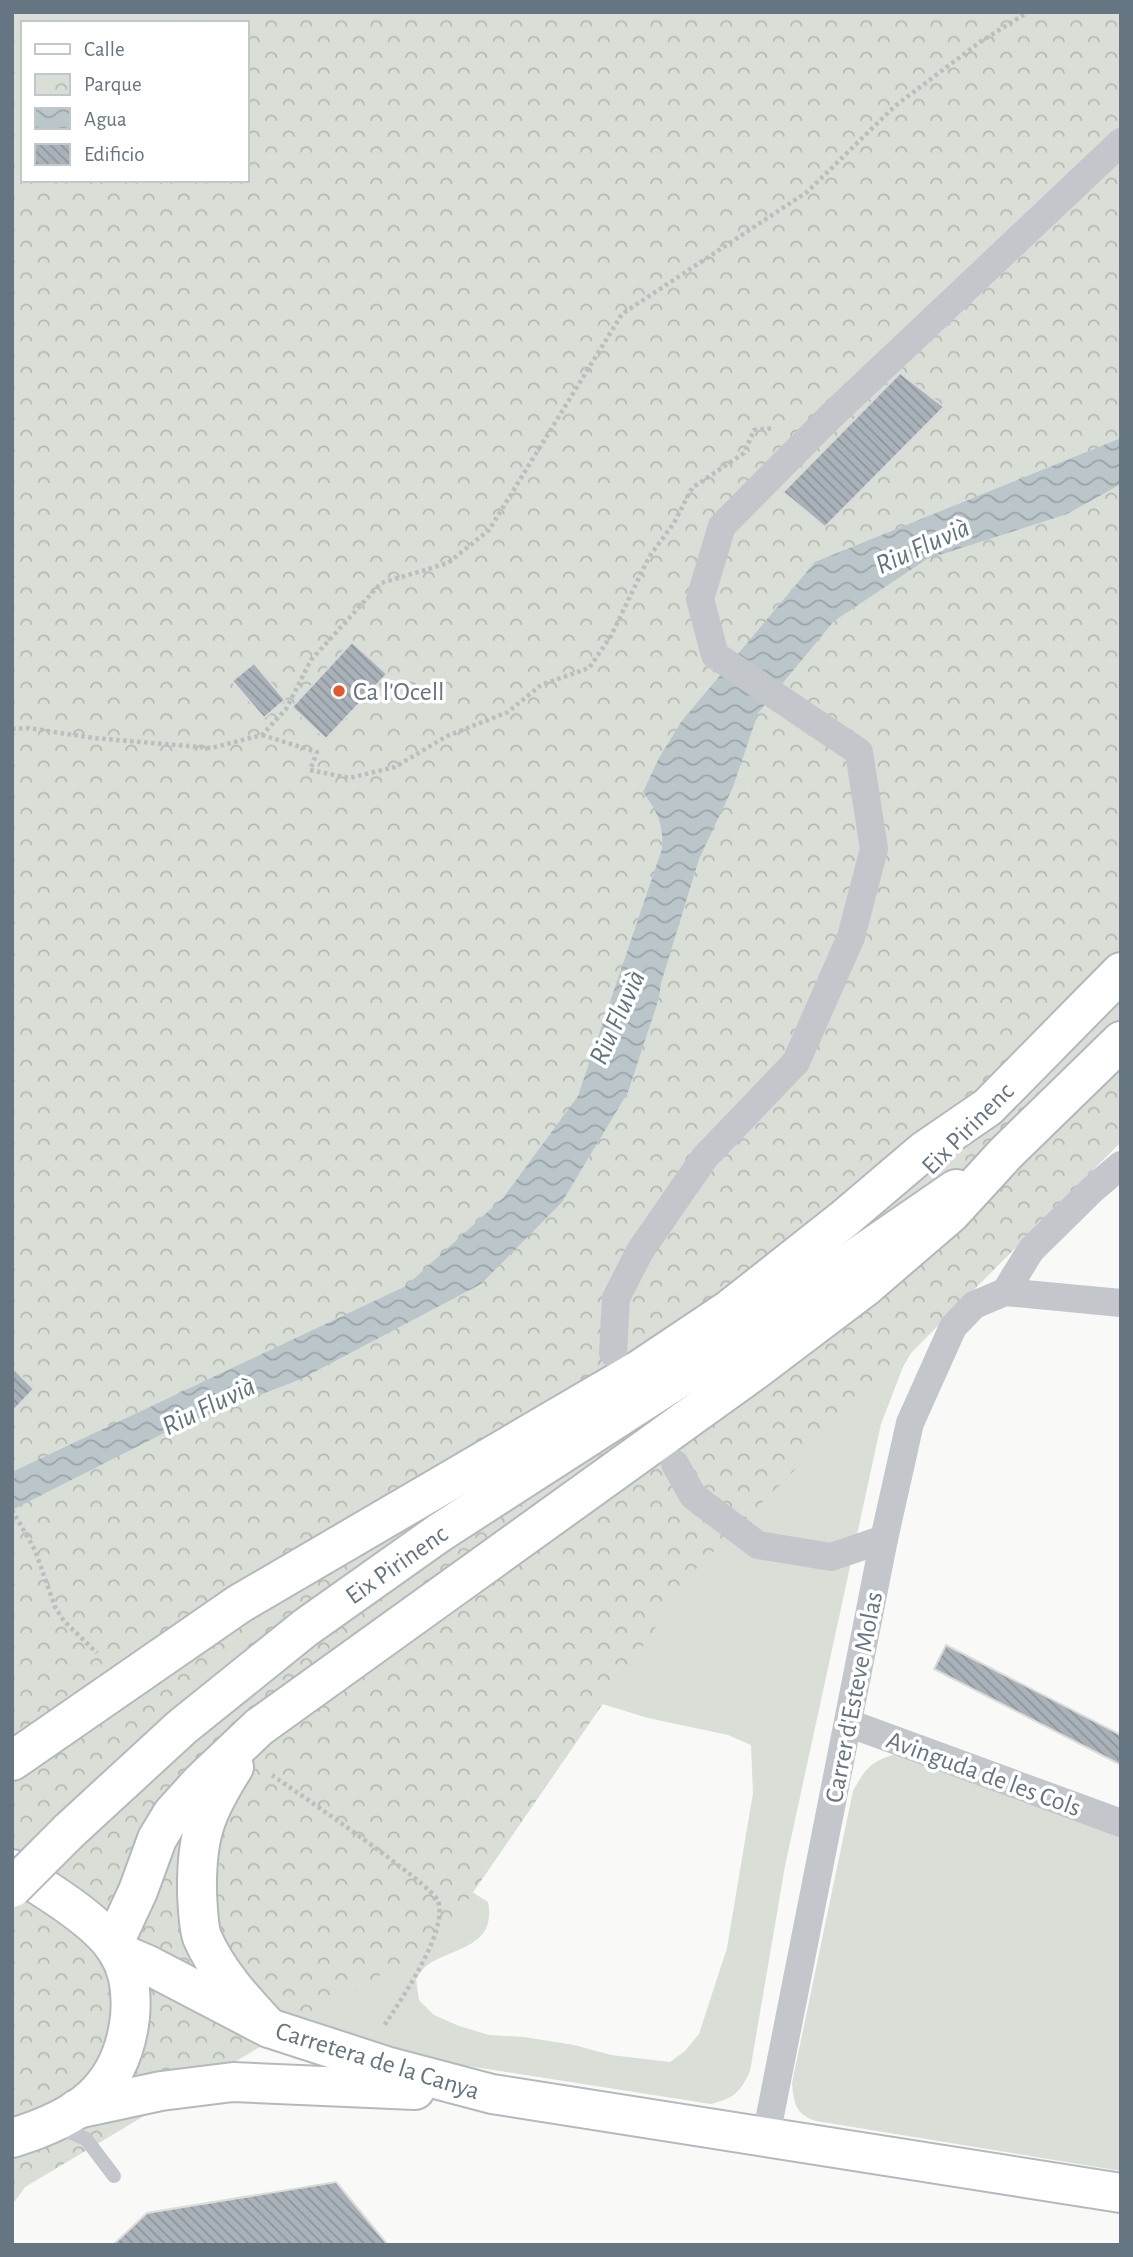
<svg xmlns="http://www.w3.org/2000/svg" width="1133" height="2257" font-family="'Alegreya Sans',sans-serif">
	<defs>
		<pattern id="park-crowns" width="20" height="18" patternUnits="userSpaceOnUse" patternTransform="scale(1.75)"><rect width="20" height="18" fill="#d9ded6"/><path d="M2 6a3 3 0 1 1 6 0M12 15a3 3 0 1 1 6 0" fill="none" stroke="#b4b9b3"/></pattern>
		<pattern id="water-waves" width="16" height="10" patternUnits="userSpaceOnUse" patternTransform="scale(1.75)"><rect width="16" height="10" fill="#bac6ca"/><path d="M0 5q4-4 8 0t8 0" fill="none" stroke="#9ba5a9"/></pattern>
		<pattern id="building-back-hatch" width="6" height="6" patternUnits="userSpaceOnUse" patternTransform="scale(1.75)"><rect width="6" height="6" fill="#a9b2b8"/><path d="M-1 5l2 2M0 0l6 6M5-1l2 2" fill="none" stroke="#8d959b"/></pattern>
	</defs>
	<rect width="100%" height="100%" fill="#f9f9f7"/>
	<g fill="#d9ded6" fill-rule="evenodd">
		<path d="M934,1314L903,1367L881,1424L785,1866L750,2071C740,2093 734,2098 711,2104L442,2062L383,2045L301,2016L221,1866ZM599,1703L648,1718L728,1735L751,1745L753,1793L727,1948L699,2034L685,2051L670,2062L611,2055L574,2045L524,2037L489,2035L459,2026L434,2015L419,2000L416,1979C419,1975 422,1969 426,1966C453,1947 497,1948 488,1902L431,1866Z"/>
		<path d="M896,1754L1121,1833V2171L816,2121C795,2114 794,2103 792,2083L853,1791C866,1768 870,1762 896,1754Z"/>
	</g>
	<path fill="url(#park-crowns)" fill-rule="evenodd" d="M12,12H1121V1142L695,1570L441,1939L25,2187L12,2205ZM23,23H247V180H23Z"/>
	<path fill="url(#water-waves)" d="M1121,438V484L1067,514L927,559L834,621L758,713L733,787L699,859L661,983L659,998L628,1092L562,1202L481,1284L301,1379L174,1428L12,1510V1472L406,1286L503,1198L578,1096L662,849C664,825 657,811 643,792L659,758L681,722L815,562Z"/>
	<g fill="url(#building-back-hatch)" stroke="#dbdbd9" stroke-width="2">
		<path d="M900,373L944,407L825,527L783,492Z"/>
		<path d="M352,642L387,674L326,739L292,707Z"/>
		<path d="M254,663L285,700L264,718L232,681Z"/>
		<path d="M12,1367L34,1389L13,1411L12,1410Z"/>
		<path d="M946,1645L1121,1735V1765L934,1669Z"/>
		<path d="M336,2182L388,2245H113L147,2213Z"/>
	</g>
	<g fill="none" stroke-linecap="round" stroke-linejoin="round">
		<g stroke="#b4b9bd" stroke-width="42">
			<g id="primary">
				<path d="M69,1831L182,1727L305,1628L439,1533L715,1355L956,1189"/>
				<path d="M12,1869C41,1886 100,1922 117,1951C130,1971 132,1994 130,2017C122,2090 78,2118 12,2138"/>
				<path d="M118,1952L150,1966L269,2028L386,2066L492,2094L1121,2193"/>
				<path d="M77,2109L161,2091L233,2082L415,2090"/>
			</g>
		</g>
		<g stroke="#b4b8bc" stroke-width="42">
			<g id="highway">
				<path d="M12,1761L239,1604L639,1370L730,1309L844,1219L924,1151L988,1107L1121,972"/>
				<path d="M234,1767C204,1814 196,1838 197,1894C198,1907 198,1925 202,1937C217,1972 243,2000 269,2028"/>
				<path d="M113,1945L138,1891L157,1839L172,1814L201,1782L259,1727L754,1371L865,1287L951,1213L1005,1154L1121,1041"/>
			</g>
		</g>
		<g stroke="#bbbec1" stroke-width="4.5" stroke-dasharray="3.5 3.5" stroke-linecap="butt">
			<path d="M12,729L28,728L94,738L211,748L262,735L286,709L311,660L381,583L448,563L489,530L622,314L807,192L895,106L980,42L1028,12"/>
			<path d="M262,735L317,752L310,770L349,778L395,767L447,736L508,712L541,685L589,668L611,636L649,557L674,523L692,488L744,453L754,430L774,428"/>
			<path d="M12,1510L35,1550L55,1607L64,1621L97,1653"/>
			<path d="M272,1775C296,1792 432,1884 438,1901C449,1931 400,2001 384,2026"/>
		</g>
		<path stroke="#c3c7cb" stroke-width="14" d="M56,2126L86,2139L114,2176"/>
		<g stroke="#c3c7cb" stroke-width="28">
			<path d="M1005,1292L1031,1250L1093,1189L1121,1165"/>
			<path d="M613,1353L616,1298L640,1251L705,1157L796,1062L851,937L874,849L859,752L715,655L700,599L722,526L829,418L1121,142"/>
			<path d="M675,1464L693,1496L758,1545L831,1557L884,1539"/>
			<path d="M848,1723L1121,1823"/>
			<path d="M766,2136L884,1539L910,1423L953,1327L974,1305L1005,1292L1121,1303"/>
		</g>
		<use href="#primary" stroke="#fff" stroke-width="38"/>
		<use href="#highway" stroke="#fff" stroke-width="38"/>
		<g stroke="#b4b9bd" stroke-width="42" stroke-linecap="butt">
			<path id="primary-bridge" d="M12,1888L69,1831"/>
		</g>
		<use href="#primary-bridge" stroke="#fff" stroke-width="38"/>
	</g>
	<circle fill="#e3582e" stroke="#fff" stroke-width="2.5" cx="339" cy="691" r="7"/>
	<g text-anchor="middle" stroke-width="7" stroke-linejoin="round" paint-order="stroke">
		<g font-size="26" fill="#657582" stroke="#fff" text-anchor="start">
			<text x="353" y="700">Ca l'Ocell</text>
		</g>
		<g font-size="26" fill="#657582" stroke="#fff">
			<text transform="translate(967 1128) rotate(-45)" y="9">Eix Pirinenc</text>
			<text transform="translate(396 1564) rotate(-35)" y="9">Eix Pirinenc</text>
			<text transform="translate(853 1697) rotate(-79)" y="9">Carrer d'Esteve Molas</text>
			<text transform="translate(984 1773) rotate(20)" y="9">Avinguda de les Cols</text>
			<text transform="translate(378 2060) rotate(17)" y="9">Carretera de la Canya</text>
		</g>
		<g font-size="28" font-style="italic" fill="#5f747c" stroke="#fff">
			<text transform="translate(922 545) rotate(-24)" y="10">Riu Fluvià</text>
			<text transform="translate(616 1017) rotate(-66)" y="10">Riu Fluvià</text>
			<text transform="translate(208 1405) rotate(-26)" y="10">Riu Fluvià</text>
		</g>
	</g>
	<rect width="1133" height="2257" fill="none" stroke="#657582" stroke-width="28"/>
	<rect x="21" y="21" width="228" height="161" fill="#ffffff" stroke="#c1c8cd" stroke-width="2"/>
	<rect x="35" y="44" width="35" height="10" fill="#ffffff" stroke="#c1c8cd" stroke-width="2"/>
	<text x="84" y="56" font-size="21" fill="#657582">Calle</text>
	<rect x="35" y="74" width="35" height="21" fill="url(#park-crowns)" stroke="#c1c8cd" stroke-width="2"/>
	<text x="84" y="91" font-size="21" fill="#657582">Parque</text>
	<rect x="35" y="108" width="35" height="21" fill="url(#water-waves)" stroke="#c1c8cd" stroke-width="2"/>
	<text x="84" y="126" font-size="21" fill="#657582">Agua</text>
	<rect x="35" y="144" width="35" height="21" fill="url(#building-back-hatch)" stroke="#c1c8cd" stroke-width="2"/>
	<text x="84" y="161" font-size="21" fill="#657582">Edificio</text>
</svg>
